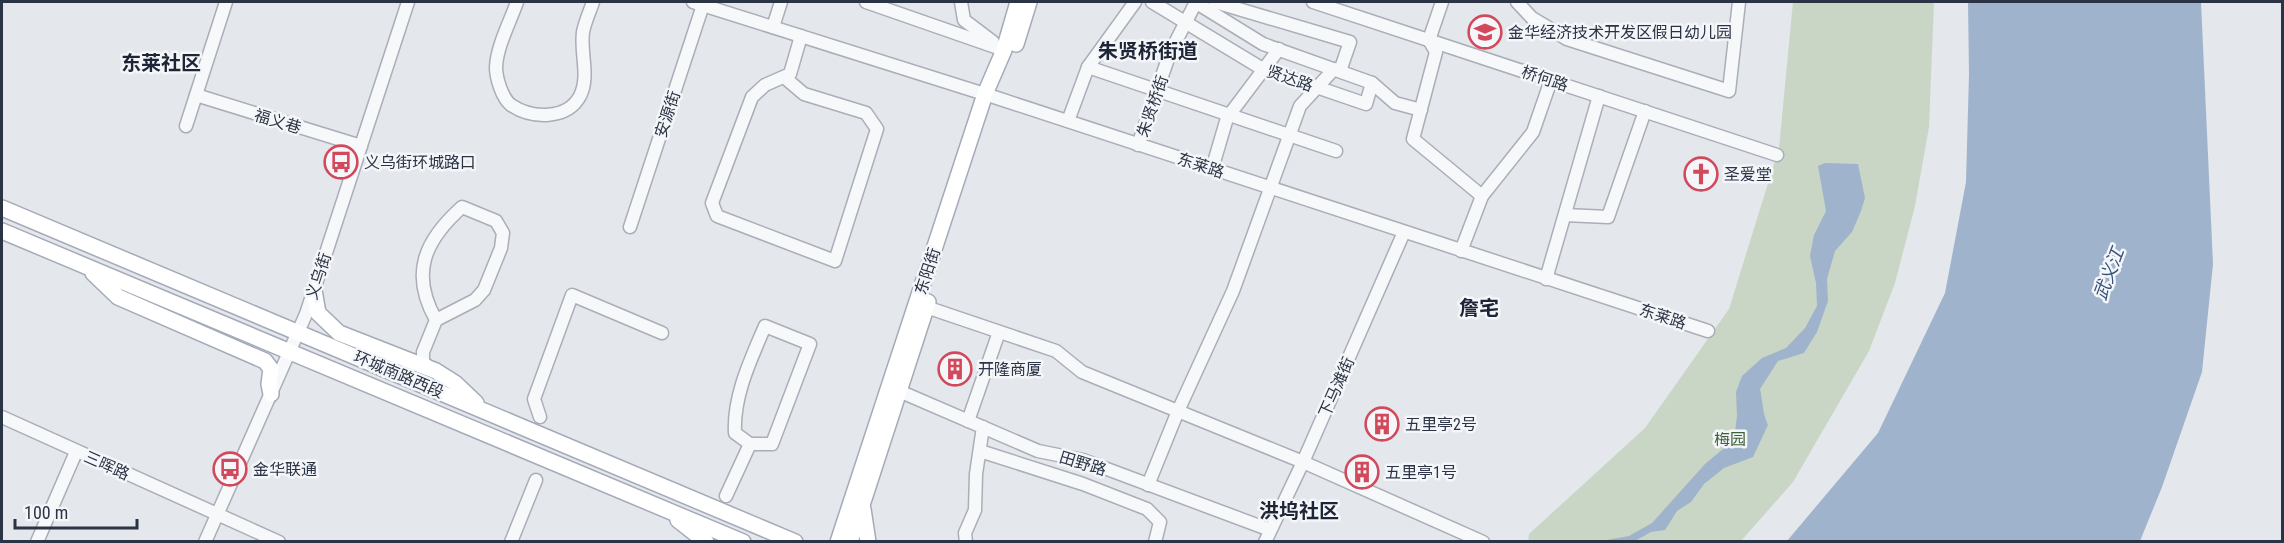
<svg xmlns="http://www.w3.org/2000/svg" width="2284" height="543" font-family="'Roboto Condensed','Noto Sans SC',sans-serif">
	<rect width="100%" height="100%" fill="#e4e7ec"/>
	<path fill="#c9d6c5" d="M1793,2H1934L1929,127L1915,206L1895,283L1869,351L1793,482L1741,541L1528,542L1529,534L1645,428L1729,309L1779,148Z"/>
	<g fill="#9fb4cc">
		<path d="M1968,2H2201L2213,264L2202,372L2162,487L2140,541H1787L1878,433L1945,293L1966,182L1969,74Z"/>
		<path d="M1825,163L1858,164L1865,198L1861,211L1852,232L1835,251L1827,279L1828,301L1817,332L1804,353L1778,361L1760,389C1763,403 1762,411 1768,425L1753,457L1724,468L1704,484L1691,502L1677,511L1665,530L1651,532L1635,541H1601L1629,536L1652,523L1705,464L1723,449L1735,432L1737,416L1736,392L1742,376L1762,358L1786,348L1805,328L1817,306L1816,283L1810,256L1814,235L1826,211L1818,166Z"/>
	</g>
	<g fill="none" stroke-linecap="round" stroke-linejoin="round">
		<g stroke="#a9aeb7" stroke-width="15">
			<g id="minor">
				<path d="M517,2C510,22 497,46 496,67C496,78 502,98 511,105C532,119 567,120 580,96C590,76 580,53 583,32C585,22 590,11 593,2"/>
				<path d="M693,2L994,97L1708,331"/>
				<path d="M866,2L1004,50"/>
				<path d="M961,2L964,20L993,42"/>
				<path d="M1152,2L1261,68L1366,104L1372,83L1395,103L1421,110"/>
				<path d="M1195,2L1263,44L1372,83"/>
				<path d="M1215,2L1350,42L1340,71"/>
				<path d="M1313,2L1777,155"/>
				<path d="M1442,2L1429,40L1436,52L1413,139L1482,196"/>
				<path d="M1517,2L1532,18L1567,39L1729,91L1739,2"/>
				<path d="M773,27L781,2"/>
				<path d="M1088,67L1336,151"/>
				<path d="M784,77L804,94L866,113L877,129L835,261L717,216L712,203L752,97L765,85L790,74L801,36"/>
				<path d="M196,95L361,146"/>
				<path d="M1068,121L1088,67L1135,2"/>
				<path d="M186,126L226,2"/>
				<path d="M1138,145L1170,53L1196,2"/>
				<path d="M1212,169L1227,118L1279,49"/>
				<path d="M1565,215L1608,217L1645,111"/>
				<path d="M630,227L704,2"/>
				<path d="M1461,251L1482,196L1533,132L1551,80"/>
				<path d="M1546,279L1599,96"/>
				<path d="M926,307L1056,351L1082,372L1303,462L1483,542"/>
				<path d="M431,369L423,362V352L436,320L475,300L484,290L501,248L503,233L496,221L462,207C424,241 410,274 436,320"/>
				<path d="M899,391L1038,451L1083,460L1270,530"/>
				<path d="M2,417L279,542"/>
				<path d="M540,417L534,399L572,295L662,333"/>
				<path d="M968,421L999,332"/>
				<path d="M980,451L1083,484L1147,509L1160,522L1155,542"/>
				<path d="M1148,485L1178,411L1233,291L1300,106L1334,69"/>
				<path d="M726,496L750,444H772L810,344L765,326C751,359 733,396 735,433L750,444"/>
				<path d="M37,542L76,452"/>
				<path d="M205,542L306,314L408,2"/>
				<path d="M511,542L536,480"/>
				<path d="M966,542L965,533L975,510L976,474L983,427"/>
				<path d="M1265,542L1303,462L1404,232"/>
			</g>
		</g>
		<g stroke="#a3abb8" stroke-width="18">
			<g id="major">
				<path d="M1016,44L1029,2"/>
				<path d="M2,208L795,542"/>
				<path d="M2,231L743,542"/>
				<path d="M93,273L118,297L265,361L271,369L269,384L271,394"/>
				<path d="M314,290L318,313L339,333L436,371L455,383L476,403"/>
				<path d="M863,509L868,542"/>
				<path d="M678,520L706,542"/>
				<path d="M838,542L985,94L1004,50L1018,2"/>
				<path d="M850,542L928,302"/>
			</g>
		</g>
		<use href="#minor" stroke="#f7f8fa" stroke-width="12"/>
		<use href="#major" stroke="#fff" stroke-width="15"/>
	</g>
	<defs>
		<g id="school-ring" transform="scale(1.725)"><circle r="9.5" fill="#f4f6f9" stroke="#d1495b" stroke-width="1.5"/><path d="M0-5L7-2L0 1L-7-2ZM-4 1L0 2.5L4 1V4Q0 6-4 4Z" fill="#d1495b"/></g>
		<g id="bus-ring" transform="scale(1.725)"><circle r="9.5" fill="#f4f6f9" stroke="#d1495b" stroke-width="1.5"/><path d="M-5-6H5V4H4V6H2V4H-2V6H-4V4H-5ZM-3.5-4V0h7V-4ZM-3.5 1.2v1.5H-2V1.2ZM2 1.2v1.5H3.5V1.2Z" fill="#d1495b"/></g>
		<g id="church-ring" transform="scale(1.725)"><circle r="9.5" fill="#f4f6f9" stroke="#d1495b" stroke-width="1.5"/><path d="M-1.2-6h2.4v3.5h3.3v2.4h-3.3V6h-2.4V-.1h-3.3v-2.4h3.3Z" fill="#d1495b"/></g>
		<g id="building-ring" transform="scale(1.725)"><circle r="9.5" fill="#f4f6f9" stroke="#d1495b" stroke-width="1.5"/><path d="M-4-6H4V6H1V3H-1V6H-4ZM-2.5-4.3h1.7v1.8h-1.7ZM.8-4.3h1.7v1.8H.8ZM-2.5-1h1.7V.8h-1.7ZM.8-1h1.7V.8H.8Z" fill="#d1495b"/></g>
	</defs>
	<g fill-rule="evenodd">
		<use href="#school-ring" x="1485" y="32"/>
		<use href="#bus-ring" x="341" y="162"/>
		<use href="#church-ring" x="1701" y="174"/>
		<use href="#building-ring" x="955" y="369"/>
		<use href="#building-ring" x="1382" y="424"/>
		<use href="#bus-ring" x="230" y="469"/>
		<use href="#building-ring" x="1362" y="472"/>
	</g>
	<g text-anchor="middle" stroke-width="5" stroke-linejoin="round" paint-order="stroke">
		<g font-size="16" fill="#2b3445" stroke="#f4f6f9" text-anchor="start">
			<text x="1508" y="38">金华经济技术开发区假日幼儿园</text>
			<text x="364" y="168">义乌街环城路口</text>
			<text x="1724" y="180">圣爱堂</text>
			<text x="978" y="375">开隆商厦</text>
			<text x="1405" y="430">五里亭2号</text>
			<text x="253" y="475">金华联通</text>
			<text x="1385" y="478">五里亭1号</text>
		</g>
		<g font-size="16" fill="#2b3445" stroke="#f4f6f9">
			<text transform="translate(1290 78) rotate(19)" y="6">贤达路</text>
			<text transform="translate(1545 78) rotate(18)" y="6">桥何路</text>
			<text transform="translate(1152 106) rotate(-71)" y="6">朱贤桥街</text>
			<text transform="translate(667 114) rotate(-72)" y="6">安源街</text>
			<text transform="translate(278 121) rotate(17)" y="6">福义巷</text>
			<text transform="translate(1201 165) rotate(18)" y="6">东莱路</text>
			<text transform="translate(927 271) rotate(-72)" y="6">东阳街</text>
			<text transform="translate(318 276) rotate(-72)" y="6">义乌街</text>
			<text transform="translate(1663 316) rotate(18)" y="6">东莱路</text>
			<text transform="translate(399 374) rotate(23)" y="6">环城南路西段</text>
			<text transform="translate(1336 387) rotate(-66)" y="6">下马滩街</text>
			<text transform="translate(1083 463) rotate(17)" y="6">田野路</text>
			<text transform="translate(107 465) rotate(24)" y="6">三晖路</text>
		</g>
		<g font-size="16" fill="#3f6138" stroke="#f4f6f9">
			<text x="1730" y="445">梅园</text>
		</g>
		<g font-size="18" font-style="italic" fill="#34527a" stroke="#f4f6f9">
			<text transform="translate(2109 274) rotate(-69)" y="6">武义江</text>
		</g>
		<g font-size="20" font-weight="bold" fill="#1d2536" stroke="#f4f6f9">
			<text x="1148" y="58">朱贤桥街道</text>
			<text x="161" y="70">东莱社区</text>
			<text x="1479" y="315">詹宅</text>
			<text x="1299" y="518">洪坞社区</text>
		</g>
	</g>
	<rect width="2284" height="543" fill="none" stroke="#2b3445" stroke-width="6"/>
	<path d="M15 519v9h122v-9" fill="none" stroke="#2b3445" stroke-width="3"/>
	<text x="24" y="519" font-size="18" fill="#2b3445" stroke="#f4f6f9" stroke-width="4.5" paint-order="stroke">100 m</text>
</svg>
